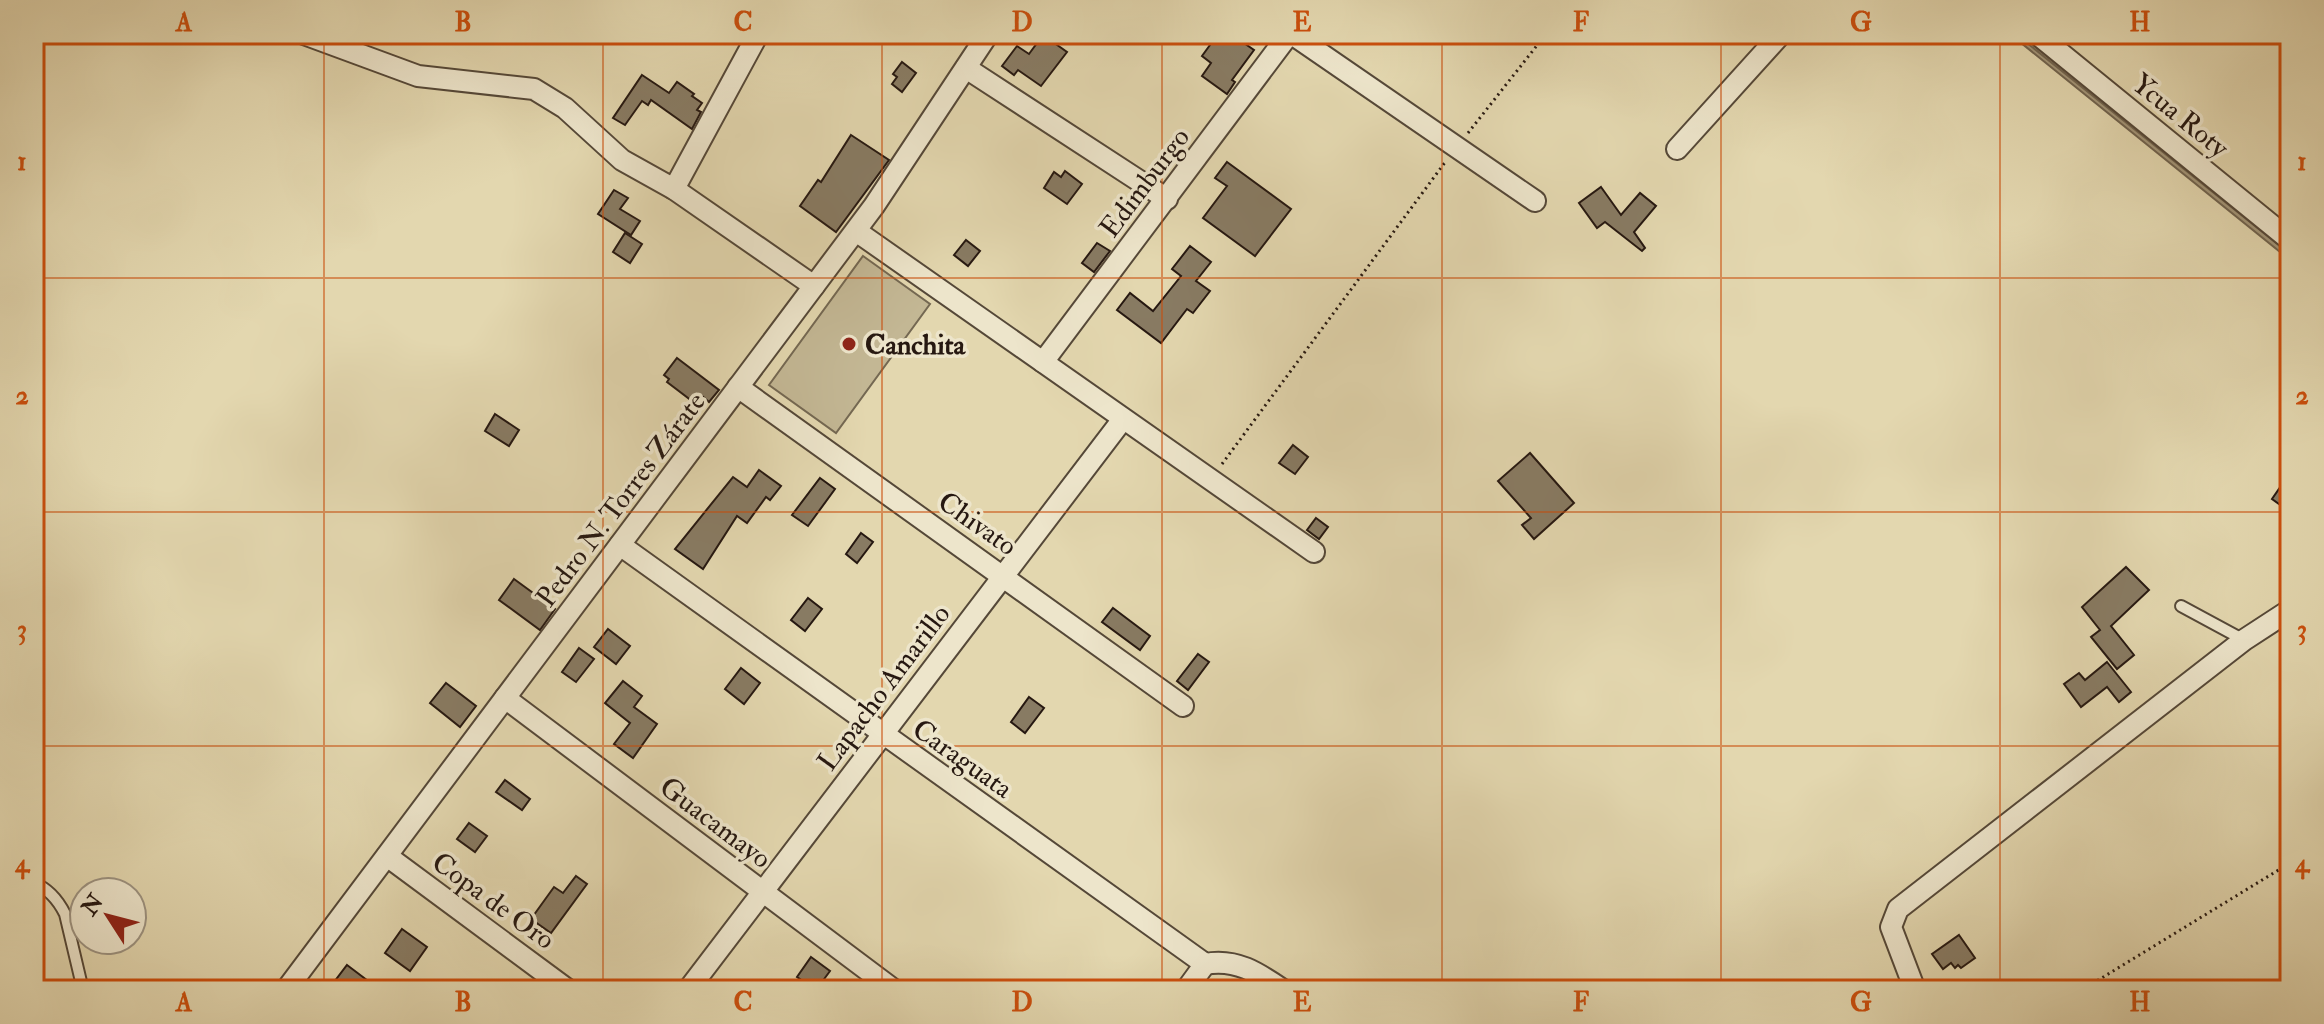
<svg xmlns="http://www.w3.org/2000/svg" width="2324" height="1024" font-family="'IM FELL Double Pica',serif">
	<rect width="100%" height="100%" fill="#e3d7af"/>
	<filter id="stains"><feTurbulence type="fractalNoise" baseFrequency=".0025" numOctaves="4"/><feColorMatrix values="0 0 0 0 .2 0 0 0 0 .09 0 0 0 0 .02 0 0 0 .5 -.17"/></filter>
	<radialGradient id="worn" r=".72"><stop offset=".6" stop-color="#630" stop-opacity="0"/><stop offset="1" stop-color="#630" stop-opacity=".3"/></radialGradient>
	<path fill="#c3b794" stroke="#746852" stroke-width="2" d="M863,256L930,304L836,433L769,385Z"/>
	<path fill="#a39679" stroke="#71644f" stroke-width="2" d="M2010,34H2016L2290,254V260Z"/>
	<g fill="#887b63" stroke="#261811" stroke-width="2">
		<path d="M1218,34H1240L1247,39L1244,43L1254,50L1232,80L1235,82L1227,94L1202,76L1211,63L1202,56Z"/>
		<path d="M1043,35L1067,52L1041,86L1018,70L1014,75L1002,66L1017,46L1029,54Z"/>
		<path d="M902,62L916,73L902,92L892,84L897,77L893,74Z"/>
		<path d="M642,75L669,93L677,82L694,94L692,96L702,103L697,110L701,112L692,129L651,100L648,105L642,101L625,125L613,118Z"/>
		<path d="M851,135L889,160L836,232L800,206L818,180L821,182Z"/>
		<path d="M1227,162L1291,209L1255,256L1203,218L1227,186L1215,178Z"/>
		<path d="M1065,171L1082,184L1067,204L1044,188L1054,172L1061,177Z"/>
		<path d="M1601,187L1621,215L1640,193L1656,206L1634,232L1645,248L1642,251L1605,222L1597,228L1579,203Z"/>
		<path d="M614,190L628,198L620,209L640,221L631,235L598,214Z"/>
		<path d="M625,233L642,244L630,263L613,252Z"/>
		<path d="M966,240L980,251L968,266L954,255Z"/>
		<path d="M1097,243L1110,251L1094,272L1082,263Z"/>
		<path d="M1190,246L1211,262L1196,281L1210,291L1193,313L1187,309L1161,343L1117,310L1130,293L1153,311L1181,276L1172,269Z"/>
		<path d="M677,358L719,390L709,402L702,396L696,404L667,382L669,379L664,375Z"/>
		<path d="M495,414L519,430L509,446L485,431Z"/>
		<path d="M1293,445L1308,457L1295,474L1279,463Z"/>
		<path d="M1530,453L1574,503L1534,539L1522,525L1531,518L1498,481Z"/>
		<path d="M759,470L781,486L770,500L766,497L747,523L737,516L703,569L675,549L733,477L747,487Z"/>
		<path d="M820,478L835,489L808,526L792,515Z"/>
		<path d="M2281,486L2290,492V512L2272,499Z"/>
		<path d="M1316,518L1328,527L1319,539L1307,530Z"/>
		<path d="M861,533L873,542L857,563L846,554Z"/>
		<path d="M2126,567L2149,590L2111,626L2134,655L2117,669L2091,637L2100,630L2082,607Z"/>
		<path d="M514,579L555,609L540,630L499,600Z"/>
		<path d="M808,598L822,609L805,631L791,620Z"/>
		<path d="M1113,608L1150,636L1140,650L1102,622Z"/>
		<path d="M608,629L630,646L616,664L594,647Z"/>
		<path d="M579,648L594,659L576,682L562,672Z"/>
		<path d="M1198,654L1209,662L1188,690L1177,681Z"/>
		<path d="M2107,662L2131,692L2119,702L2107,687L2081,707L2064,684L2079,673L2085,680Z"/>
		<path d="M741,668L760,683L744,704L725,689Z"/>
		<path d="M623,681L642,696L634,707L657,724L633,758L614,744L630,723L605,703Z"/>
		<path d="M446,683L476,706L460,727L430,703Z"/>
		<path d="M1029,697L1044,708L1025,733L1011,722Z"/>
		<path d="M505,780L530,799L522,810L496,792Z"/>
		<path d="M469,823L487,836L475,852L457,839Z"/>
		<path d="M576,876L587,884L551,933L531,919L554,887L563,893Z"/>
		<path d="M402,929L427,947L410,971L385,953Z"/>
		<path d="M1959,935L1975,958L1961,968L1958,965L1955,968L1951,963L1943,969L1932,954Z"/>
		<path d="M811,957L830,971L816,990L797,977Z"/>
		<path d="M347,965L380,990H328Z"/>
	</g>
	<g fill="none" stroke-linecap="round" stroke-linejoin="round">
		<g stroke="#554838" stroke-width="14">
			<g id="lane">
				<path d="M2181,606L2244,640"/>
				<path d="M34,883C49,889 58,900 65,914L83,990"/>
			</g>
		</g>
		<g stroke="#554838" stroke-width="24">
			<g id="street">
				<path d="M304,34L418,76L534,89L565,108L622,160L674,189L814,286"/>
				<path d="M1292,34L1535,201"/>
				<path d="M2037,34L2290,240"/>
				<path d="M966,68L1167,199"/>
				<path d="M1677,149L1781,34"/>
				<path d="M674,189L758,34"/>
				<path d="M856,231L1314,552"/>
				<path d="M1043,362L1289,34"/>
				<path d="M738,387L1183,706"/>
				<path d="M620,545L1205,964C1236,958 1258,973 1283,990"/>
				<path d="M505,698L894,990"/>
				<path d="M387,856L568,990"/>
				<path d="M286,990L874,206L988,34"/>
				<path d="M688,990L1123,419"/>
				<path d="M1186,990L1205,964"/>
				<path d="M1915,990L1891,927L1898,909L2244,640L2290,610"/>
			</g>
		</g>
		<g stroke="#261811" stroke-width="3" stroke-dasharray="2 4" stroke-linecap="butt">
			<path d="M1468,133L1546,34"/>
			<path d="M1222,464L1446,161"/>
			<path d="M2082,990L2290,863"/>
		</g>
		<use href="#lane" stroke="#ede5cb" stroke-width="10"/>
		<use href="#street" stroke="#ede5cb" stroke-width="20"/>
	</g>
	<path fill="none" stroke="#cb4f0d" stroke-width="2" stroke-opacity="0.55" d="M324,34V990M603,34V990M882,34V990M1162,34V990M1442,34V990M1721,34V990M2000,34V990M34,278H2290M34,512H2290M34,746H2290"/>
	<circle fill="#8f2418" stroke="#ede5cb" stroke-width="3" cx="849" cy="344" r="8"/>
	<g text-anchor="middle" stroke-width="7" stroke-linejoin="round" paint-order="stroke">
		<g font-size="28" fill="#261811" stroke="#ede5cb">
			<text transform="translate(2181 115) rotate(39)" y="10">Ycua Roty</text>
			<text transform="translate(1144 182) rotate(-53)" y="10">Edimburgo</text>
			<text transform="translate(620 499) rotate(-53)" y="10">Pedro N. Torres Zárate</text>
			<text transform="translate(978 523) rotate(35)" y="10">Chivato</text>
			<text transform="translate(883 687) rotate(-53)" y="10">Lapacho Amarillo</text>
			<text transform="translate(963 758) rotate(35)" y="10">Caraguata</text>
			<text transform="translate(716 822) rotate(37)" y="10">Guacamayo</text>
			<text transform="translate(494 900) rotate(36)" y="10">Copa de Oro</text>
		</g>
		<g font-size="28" font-weight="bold" fill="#261811" stroke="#ede5cb" text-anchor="start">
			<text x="865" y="354">Canchita</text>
		</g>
	</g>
	<rect width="2324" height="1024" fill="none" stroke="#e3d7af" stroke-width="88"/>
	<g transform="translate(108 916) rotate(306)"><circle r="38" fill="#ede5cb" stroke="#9d9381" stroke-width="2"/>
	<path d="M0-6L14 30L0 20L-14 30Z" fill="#8f2418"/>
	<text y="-12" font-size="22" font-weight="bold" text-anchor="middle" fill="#261811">N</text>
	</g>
	<rect x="44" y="44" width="2236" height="936" fill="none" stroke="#cb4f0d" stroke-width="3"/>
	<g font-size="26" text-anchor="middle" font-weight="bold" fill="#cb4f0d">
		<text x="184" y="31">A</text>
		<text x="463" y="31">B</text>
		<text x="743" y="31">C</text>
		<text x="1022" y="31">D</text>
		<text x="1302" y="31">E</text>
		<text x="1581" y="31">F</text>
		<text x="1861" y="31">G</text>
		<text x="2140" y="31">H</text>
		<text x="22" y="170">1</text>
		<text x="2302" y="170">1</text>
		<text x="22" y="404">2</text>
		<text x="2302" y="404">2</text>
		<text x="22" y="638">3</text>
		<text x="2302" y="638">3</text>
		<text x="22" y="872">4</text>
		<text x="2302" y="872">4</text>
		<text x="184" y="1011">A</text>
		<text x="463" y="1011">B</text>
		<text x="743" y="1011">C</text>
		<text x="1022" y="1011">D</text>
		<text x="1302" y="1011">E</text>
		<text x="1581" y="1011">F</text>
		<text x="1861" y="1011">G</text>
		<text x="2140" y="1011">H</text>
	</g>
	<rect width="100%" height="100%" filter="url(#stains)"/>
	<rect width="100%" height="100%" fill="url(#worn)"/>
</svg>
